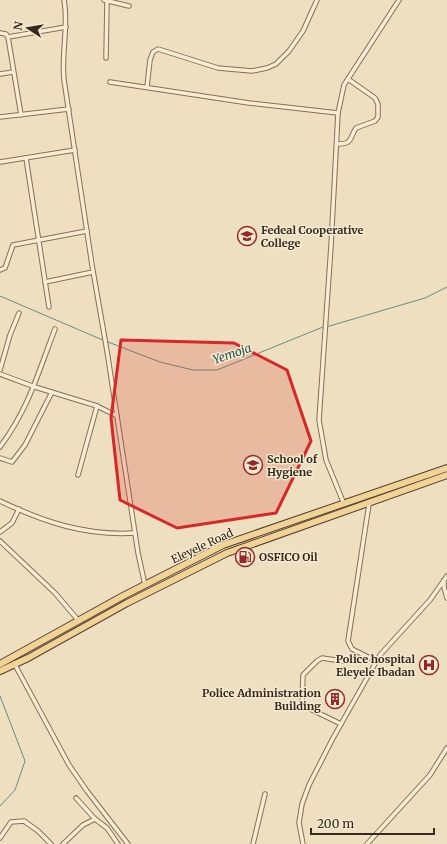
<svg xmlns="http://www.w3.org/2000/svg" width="447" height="844" font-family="Merriweather,serif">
	<rect width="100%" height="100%" fill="#eddfbf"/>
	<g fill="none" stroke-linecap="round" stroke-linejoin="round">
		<g stroke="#6a8c83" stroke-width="1">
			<path d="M0,296L105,341"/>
			<path d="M326,327L425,298L447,287"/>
			<path d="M108,342L160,362L193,370H217L323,327"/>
			<path d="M0,696L25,761L15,790L0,806"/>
		</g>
		<g stroke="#857058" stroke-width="5.5">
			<g id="minor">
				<path d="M64,0C69,27 61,53 64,80L92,265L107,351L138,553L145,585"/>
				<path d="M104,0L129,6"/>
				<path d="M0,33L6,34L8,37L21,115"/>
				<path d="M8,37L66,27"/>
				<path d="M106,58L107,1"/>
				<path d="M0,74L13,72"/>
				<path d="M110,82L249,103L338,113"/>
				<path d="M147,87L150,60L153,52L158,49L218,68L252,71L267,68L276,64L289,51L303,31L317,0"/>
				<path d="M0,117L69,109"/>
				<path d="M337,144C353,144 349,139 356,128L375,121L378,117V104L375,98L348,79"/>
				<path d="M26,158L49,307"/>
				<path d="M0,162L75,150"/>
				<path d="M0,270L5,268L13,245L87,231"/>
				<path d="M45,282L93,272"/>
				<path d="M0,370L10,335L19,313"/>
				<path d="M0,374L35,387L97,406L117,416"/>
				<path d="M0,447C29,408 38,373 55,329"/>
				<path d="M0,458L12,462L25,445L52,392"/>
				<path d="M78,475L97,406"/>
				<path d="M0,501C44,522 85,536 135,533"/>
				<path d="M344,504L326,460L319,420L331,246L338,113L344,85L399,0"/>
				<path d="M369,504L348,641L352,649L376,661"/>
				<path d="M0,532L12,523L19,509"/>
				<path d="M0,541L55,593L78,620"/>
				<path d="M444,580V587L447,598"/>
				<path d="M14,663L69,765L87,791L128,844"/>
				<path d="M341,724L304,706L302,703L303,675L317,661L322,658L342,661L367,657"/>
				<path d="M76,798L95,819L107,828L118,844"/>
				<path d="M0,838L11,822L24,821L38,831L51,844"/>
				<path d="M63,844L83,825L95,819"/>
				<path d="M253,844L265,794"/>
				<path d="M303,844L299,823L302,804L309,785L332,740L380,655L430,600L447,576"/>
				<path d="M367,844L430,775L447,748"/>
			</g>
		</g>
		<g stroke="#533e2c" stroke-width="8">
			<g id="primary">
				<path d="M0,664L123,596L223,545L447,468"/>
				<path d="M0,671L28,658L127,603L227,553L447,475"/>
			</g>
		</g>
		<use href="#minor" stroke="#f8ecd2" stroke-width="3.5"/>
		<use href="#primary" stroke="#f1d397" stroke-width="6"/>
	</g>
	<path fill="#d62828" fill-opacity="0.2" stroke="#d62828" stroke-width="3" stroke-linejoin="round" d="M121,340L234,343L287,370L311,441L276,513L177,528L120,500L111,418Z"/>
	<defs>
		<g id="university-ring" transform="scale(1)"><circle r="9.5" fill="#f5e9cf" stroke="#94292b" stroke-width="1.5"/><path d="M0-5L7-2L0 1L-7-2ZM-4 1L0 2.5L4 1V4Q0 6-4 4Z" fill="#94292b"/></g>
		<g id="fuel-ring" transform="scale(1)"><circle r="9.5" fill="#f5e9cf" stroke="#94292b" stroke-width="1.5"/><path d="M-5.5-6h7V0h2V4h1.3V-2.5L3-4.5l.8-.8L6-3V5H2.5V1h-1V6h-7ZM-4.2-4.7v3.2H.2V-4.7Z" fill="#94292b"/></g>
		<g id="hospital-ring" transform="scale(1)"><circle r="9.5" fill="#f5e9cf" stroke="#94292b" stroke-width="1.5"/><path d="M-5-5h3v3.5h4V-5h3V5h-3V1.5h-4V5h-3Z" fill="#94292b"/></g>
		<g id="building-ring" transform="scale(1)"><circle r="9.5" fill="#f5e9cf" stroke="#94292b" stroke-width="1.5"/><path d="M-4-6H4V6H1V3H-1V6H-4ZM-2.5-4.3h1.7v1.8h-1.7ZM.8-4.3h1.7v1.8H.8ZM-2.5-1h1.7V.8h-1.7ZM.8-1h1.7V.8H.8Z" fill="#94292b"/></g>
	</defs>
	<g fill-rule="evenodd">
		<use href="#university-ring" x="247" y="236"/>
		<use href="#university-ring" x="253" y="465"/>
		<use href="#fuel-ring" x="245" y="557"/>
		<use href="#hospital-ring" x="429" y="665"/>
		<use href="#building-ring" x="335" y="699"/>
	</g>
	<g text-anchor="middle" stroke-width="3" stroke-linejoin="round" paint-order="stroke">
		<g font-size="11" font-weight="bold" fill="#35281c" stroke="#f5e9cf" text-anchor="start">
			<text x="261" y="234">Fedeal Cooperative<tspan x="261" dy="13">College</tspan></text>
			<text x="267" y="463">School of<tspan x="267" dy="13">Hygiene</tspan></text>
			<text x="259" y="561">OSFICO Oil</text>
			<text x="415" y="663" text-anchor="end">Police hospital<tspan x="415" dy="13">Eleyele Ibadan</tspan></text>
			<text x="321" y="697" text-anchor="end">Police Administration<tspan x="321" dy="13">Building</tspan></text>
		</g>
		<g font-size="11" fill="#35281c" stroke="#f5e9cf">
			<text transform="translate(202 546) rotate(-25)" y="4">Eleyele Road</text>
		</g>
		<g font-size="12" font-style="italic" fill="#2b5552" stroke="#f5e9cf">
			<text transform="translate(232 354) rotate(-19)" y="4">Yemoja</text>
		</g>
	</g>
	<g transform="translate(28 28) rotate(282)" stroke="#f5e9cf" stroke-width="3" paint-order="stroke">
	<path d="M0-3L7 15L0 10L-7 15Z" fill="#35281c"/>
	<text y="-6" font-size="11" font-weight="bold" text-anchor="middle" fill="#35281c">N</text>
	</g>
	<path d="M311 828v6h123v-6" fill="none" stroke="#35281c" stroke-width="2"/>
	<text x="317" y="828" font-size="12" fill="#35281c" stroke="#f5e9cf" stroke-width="3" paint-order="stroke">200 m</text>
</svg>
